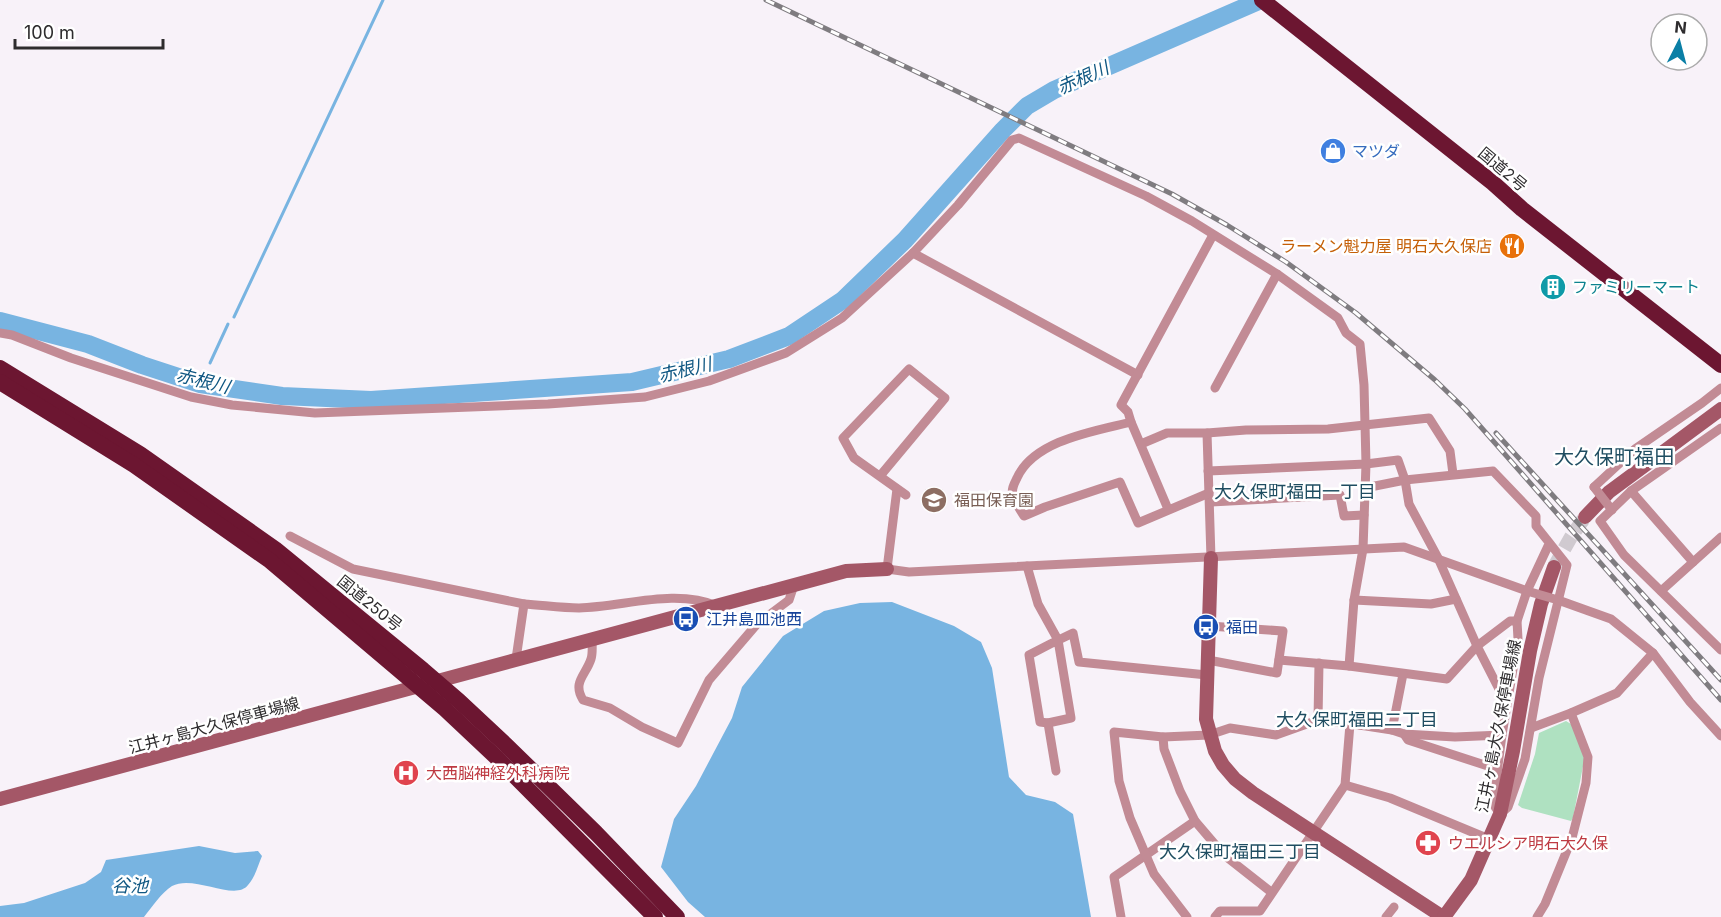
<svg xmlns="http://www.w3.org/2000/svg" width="1721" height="917" font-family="Inter,'Noto Sans JP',sans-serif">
	<rect width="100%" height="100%" fill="#f8f2f9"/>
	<path fill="#afe1c1" d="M1566,721L1571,724L1585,756L1573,818L1571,821L1522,808L1518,805L1535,754L1539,733Z"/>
	<g fill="#78b4e1">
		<path d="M892,602L954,626L981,642L992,668L1009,777L1026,795L1055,802L1073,814L1091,917H705L688,902L661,867L674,819L696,786L732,718L742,687L783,636L824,611L860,603Z"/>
		<path d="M199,846L235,853L258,851L262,856C258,865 255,878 248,885C235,902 194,874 172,886C161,893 152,907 144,917H0V906L24,903L85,883L101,872L106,860Z"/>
	</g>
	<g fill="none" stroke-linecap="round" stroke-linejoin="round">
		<g stroke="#78b4e1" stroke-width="3">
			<path d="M234,317L383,0"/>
			<path d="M210,363L228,324"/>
			<path d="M200,384L204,376"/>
		</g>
		<path stroke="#78b4e1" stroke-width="18" d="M0,321L88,344L142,365L200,384L282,396L371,400L632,382L729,359L789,336L843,300L905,240L1003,130L1027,106L1054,90L1261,0"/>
		<path stroke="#d0cad0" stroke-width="14" stroke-dasharray="14 7" stroke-linecap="butt" d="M1554,567L1571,537L1585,517"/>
		<g stroke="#c28b95" stroke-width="9">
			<path d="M0,333L12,335L71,358L191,397L232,405L315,413L548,404L645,397L709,381L786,353L842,318L913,253"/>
			<path d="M1138,375L913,253L958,205L1012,140L1019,138L1146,196L1192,221L1277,274L1338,318L1346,333L1360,344L1364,385L1366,464L1363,549L1354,600L1349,666"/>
			<path d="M1215,388L1277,274"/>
			<path d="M1131,422L1128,412L1121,405L1213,235"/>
			<path d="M1721,428L1631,491L1600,521L1624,555L1721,650"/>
			<path d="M1207,433L1211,558"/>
			<path d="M1141,444L1167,433H1207L1246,430L1328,429L1429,418L1450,451L1453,474"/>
			<path d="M1208,471L1366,464L1398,460L1405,480L1409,504L1438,558L1477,646L1500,691L1508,699"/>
			<path d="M880,476L945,398L909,369L843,438L854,458L906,495"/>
			<path d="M1594,487L1635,449L1702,403L1721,388"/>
			<path d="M1365,488L1405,480L1493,471L1536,516V526L1567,565L1539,678L1525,759L1508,807L1500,814L1493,804L1502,735L1518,639L1517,621L1527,591L1549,544"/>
			<path d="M897,489L887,569L909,572L1404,547L1527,591"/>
			<path d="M1631,491L1693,562"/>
			<path d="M1211,502L1340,495L1344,516L1364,515"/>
			<path d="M1168,509L1131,422C1095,431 1034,440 1017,478C1014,484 1011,489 1013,495C1015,502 1020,510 1024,516L1045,507L1120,482L1138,523L1209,493"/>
			<path d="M290,536L353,569L524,604L516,659"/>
			<path d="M1027,566L1038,604L1058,640L1071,718L1048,723L1040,722L1029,655C1044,647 1058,640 1073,633L1079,662L1207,675"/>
			<path d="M1661,591L1721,537"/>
			<path d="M1354,600L1431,604L1456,599"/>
			<path d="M1558,600L1611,619L1653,653L1690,702L1721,736"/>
			<path d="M524,604C542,605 561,608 579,608C623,607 675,588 717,606"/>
			<path d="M592,639C592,645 593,653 591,659C586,675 572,682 583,700L610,708L642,727L678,743L709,680L757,624L789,600L794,585"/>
			<path d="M1208,660L1277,673L1283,631L1209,626"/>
			<path d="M1279,660L1349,666L1447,679L1477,646L1510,621H1517"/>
			<path d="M1318,720L1319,663"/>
			<path d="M1048,723L1056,771"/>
			<path d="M1531,728L1571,713L1617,693L1653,653"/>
			<path d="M1392,730L1403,674"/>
			<path d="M1404,734L1408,740L1497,769"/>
			<path d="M1163,737L1164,749L1180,791L1195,821L1224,855L1271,892"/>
			<path d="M1345,785L1390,798L1489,839"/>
			<path d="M1121,917L1114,877L1195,821"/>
			<path d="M1187,917L1154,874L1130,818L1119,781L1114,732L1163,737L1209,735L1230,728L1276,735L1318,720L1366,726L1392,730L1404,734L1455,737L1502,735"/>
			<path d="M1215,917L1220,911H1260L1345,785L1350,724"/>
			<path d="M1386,917L1394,907"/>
			<path d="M1537,917L1545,904L1572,838L1586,783L1588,757L1571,713"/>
		</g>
		<g stroke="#a45767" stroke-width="14">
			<path d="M1585,517L1609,492L1721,409"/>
			<path d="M1211,558L1206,719L1215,751L1223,765L1235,779L1253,793L1443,917"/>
			<path d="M0,799L846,571L887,569"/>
			<path d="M1444,917L1471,880L1500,814L1513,751L1530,651L1541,604L1554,567"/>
		</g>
		<g stroke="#6c1631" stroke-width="16">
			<path d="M1262,0L1493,183L1522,209L1721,365"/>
			<path d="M0,368L140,454L275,549L423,670L459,701L506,745L596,833L677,917"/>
			<path d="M0,382L134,465L269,560L445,709L496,757L655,917"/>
		</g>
		<g stroke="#7f7c80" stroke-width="5">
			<g id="rail">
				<path d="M766,0L1172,194L1227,225L1286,262L1356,313L1435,380L1465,409L1721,700"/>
				<path d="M1496,433L1721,680"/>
			</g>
		</g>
		<use href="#rail" stroke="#fff" stroke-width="3" stroke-dasharray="9" stroke-linecap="butt"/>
		<g stroke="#c28b95" stroke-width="9">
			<path d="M1594,487L1612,510"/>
			<path d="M1527,591L1558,600"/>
		</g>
	</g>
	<defs>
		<g id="shop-disc" transform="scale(1.35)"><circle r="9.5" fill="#3f7fe0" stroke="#fff"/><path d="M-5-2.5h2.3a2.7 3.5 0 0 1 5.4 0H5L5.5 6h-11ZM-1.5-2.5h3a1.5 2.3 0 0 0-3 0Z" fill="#fff"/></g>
		<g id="restaurant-disc" transform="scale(1.35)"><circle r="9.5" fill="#e8710a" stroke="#fff"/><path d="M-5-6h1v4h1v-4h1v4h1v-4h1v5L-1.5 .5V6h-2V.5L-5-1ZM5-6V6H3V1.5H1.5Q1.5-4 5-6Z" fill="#fff"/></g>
		<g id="building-disc" transform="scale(1.35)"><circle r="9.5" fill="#0f9aa8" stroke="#fff"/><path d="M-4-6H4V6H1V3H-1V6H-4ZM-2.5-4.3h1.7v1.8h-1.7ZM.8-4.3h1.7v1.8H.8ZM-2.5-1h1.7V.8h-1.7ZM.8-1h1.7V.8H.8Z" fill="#fff"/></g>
		<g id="school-disc" transform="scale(1.35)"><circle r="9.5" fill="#8d6e63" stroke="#fff"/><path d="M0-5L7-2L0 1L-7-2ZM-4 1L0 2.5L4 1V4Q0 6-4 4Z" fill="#fff"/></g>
		<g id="bus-disc" transform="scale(1.35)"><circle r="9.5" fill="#1a4fb4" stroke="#fff"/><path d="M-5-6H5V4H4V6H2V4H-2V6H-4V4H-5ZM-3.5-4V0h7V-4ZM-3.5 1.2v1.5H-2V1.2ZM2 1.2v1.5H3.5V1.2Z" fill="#fff"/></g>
		<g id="hospital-disc" transform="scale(1.35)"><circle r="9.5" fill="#e0444e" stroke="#fff"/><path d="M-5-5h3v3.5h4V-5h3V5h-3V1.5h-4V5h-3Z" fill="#fff"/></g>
		<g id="pharmacy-disc" transform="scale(1.35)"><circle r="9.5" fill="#e0444e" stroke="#fff"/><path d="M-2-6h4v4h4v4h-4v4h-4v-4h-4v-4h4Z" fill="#fff"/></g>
	</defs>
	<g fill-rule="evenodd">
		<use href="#shop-disc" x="1333" y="151"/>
		<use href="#restaurant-disc" x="1512" y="246"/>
		<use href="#building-disc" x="1553" y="287"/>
		<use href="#school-disc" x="934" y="500"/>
		<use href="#bus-disc" x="686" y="619"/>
		<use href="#bus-disc" x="1206" y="627"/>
		<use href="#hospital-disc" x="406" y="773"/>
		<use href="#pharmacy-disc" x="1428" y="843"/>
	</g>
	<g text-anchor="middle" stroke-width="5" stroke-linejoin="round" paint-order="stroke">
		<g font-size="16" fill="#366cbe" stroke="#fff" text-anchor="start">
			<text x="1352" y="157">マツダ</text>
		</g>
		<g font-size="16" fill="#2e2c2e" stroke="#fff">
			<text transform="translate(1503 169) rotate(40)" y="6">国道2号</text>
			<text transform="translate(370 603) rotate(39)" y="6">国道250号</text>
			<text transform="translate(214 725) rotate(-15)" y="6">江井ヶ島大久保停車場線</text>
			<text transform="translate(1498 726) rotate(-79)" y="6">江井ヶ島大久保停車場線</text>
		</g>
		<g font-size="16" fill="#c56008" stroke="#fff" text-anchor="end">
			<text x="1492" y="252">ラーメン魁力屋 明石大久保店</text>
		</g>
		<g font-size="16" fill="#0d838f" stroke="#fff" text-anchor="start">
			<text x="1572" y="293">ファミリーマート</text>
		</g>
		<g font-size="16" fill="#785e54" stroke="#fff" text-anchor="start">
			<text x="954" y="506">福田保育園</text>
		</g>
		<g font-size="16" fill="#164399" stroke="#fff" text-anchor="start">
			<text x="706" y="625">江井島皿池西</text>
			<text x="1226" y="633">福田</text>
		</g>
		<g font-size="16" fill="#be3a42" stroke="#fff" text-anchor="start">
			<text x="426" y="779">大西脳神経外科病院</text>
			<text x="1448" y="849">ウエルシア明石大久保</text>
		</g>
		<g font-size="18" font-style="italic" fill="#0f5782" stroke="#fff">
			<text transform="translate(1083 78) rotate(-24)" y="6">赤根川</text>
			<text transform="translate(685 370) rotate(-13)" y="6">赤根川</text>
			<text transform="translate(203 381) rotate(14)" y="6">赤根川</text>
			<text x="130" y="892">谷池</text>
		</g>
		<g font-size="18" fill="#1f4d61" stroke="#fff">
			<text x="1295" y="498">大久保町福田一丁目</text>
			<text x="1357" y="726">大久保町福田二丁目</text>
			<text x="1240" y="858">大久保町福田三丁目</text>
		</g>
		<g font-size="20" fill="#1f4d61" stroke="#fff">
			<text x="1614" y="464">大久保町福田</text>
		</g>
	</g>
	<g transform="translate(1679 42) rotate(6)"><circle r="28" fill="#ffffff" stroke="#ababab" stroke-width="1.5"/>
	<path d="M0-4.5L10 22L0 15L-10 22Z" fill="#0a7fa6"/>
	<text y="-9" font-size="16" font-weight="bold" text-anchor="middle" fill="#2e2c2e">N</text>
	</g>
	<path d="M15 39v9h148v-9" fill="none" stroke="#2e2c2e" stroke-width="3"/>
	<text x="24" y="39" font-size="18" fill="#2e2c2e" stroke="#ffffff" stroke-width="4.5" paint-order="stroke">100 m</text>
</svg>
